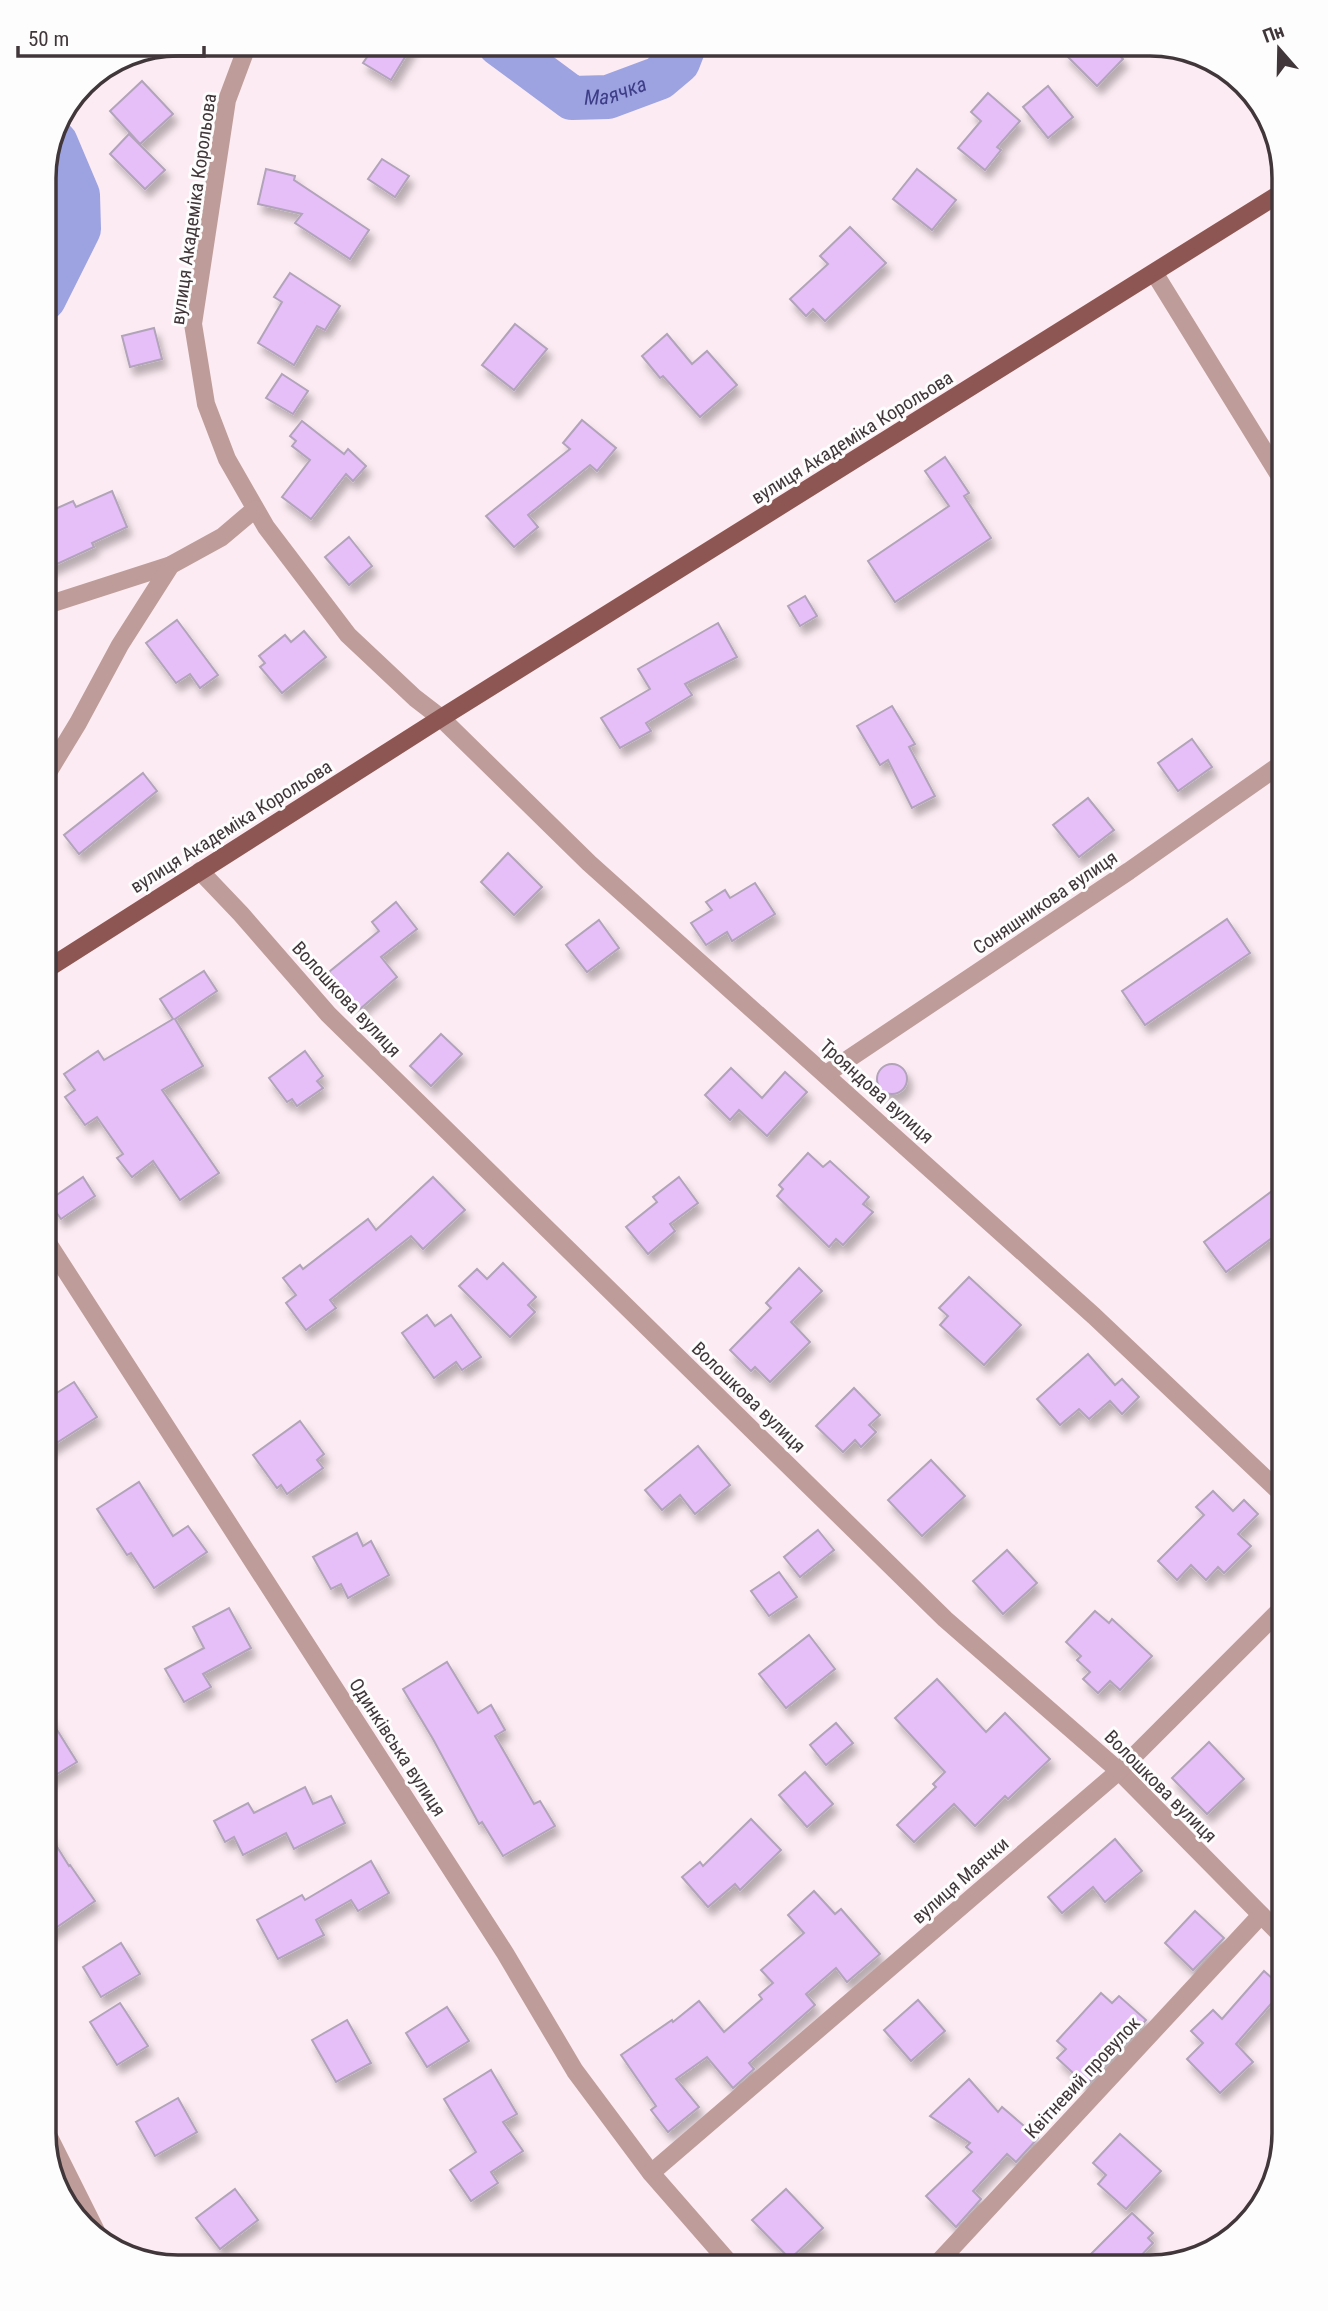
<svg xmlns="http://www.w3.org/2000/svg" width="1328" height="2311" font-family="'Roboto Condensed',sans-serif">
	<defs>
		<filter id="shadow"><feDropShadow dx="4.5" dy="8" stdDeviation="3.5" flood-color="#0004"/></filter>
	</defs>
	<rect width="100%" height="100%" fill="#fcebf2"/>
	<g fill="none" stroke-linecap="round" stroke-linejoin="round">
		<g stroke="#9da3e1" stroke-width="44">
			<path id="s1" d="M499,44L572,98L608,97L659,78L678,62L685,44"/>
			<path d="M44,299L79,229L78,195L56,143"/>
		</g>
	</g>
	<g fill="#e6bff9" stroke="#b1a3b9" stroke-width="2" filter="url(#shadow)">
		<path d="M376,44H413L391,80L363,63Z"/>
		<path d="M1075,44H1108L1123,59L1097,86L1065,54Z"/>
		<path d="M142,81L173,114L140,144L110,111Z"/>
		<path d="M1048,86L1073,117L1048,138L1023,107Z"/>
		<path d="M988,93L1020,121L997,147L1001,150L985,170L958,148L981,121L971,112Z"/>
		<path d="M129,134L165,170L145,189L110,154Z"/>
		<path d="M382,159L409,176L395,197L368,179Z"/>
		<path d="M266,169L295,176L294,180L369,230L350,259L295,223L302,214L258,204Z"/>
		<path d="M917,169L956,200L932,230L893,199Z"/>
		<path d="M850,227L886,263L825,321L813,309L806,316L790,299L828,264L820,256Z"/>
		<path d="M290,273L340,306L325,330L317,326L294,365L258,343L282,302L274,297Z"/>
		<path d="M515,324L547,349L514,390L482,365Z"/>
		<path d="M154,328L162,359L130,367L122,336Z"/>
		<path d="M667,334L692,364L707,351L737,385L700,417L663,376L660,378L642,356Z"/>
		<path d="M282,374L308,391L293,414L266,398Z"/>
		<path d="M582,420L616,448L597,471L590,465L528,515L538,527L514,547L486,516L570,449L563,443Z"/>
		<path d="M302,421L344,454L348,449L366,466L353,481L346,474L311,519L282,497L310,460L292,446L296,441L290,436Z"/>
		<path d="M945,457L969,493L964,496L991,538L895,602L868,561L949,506L925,471Z"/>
		<path d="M112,491L127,527L92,543L94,547L44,570V514L73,501L76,507Z"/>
		<path d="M349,537L372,566L349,585L325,557Z"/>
		<path d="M805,596L817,616L800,626L788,606Z"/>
		<path d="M177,620L218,675L200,688L190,674L176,683L146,643Z"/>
		<path d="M718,623L737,657L685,684L692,695L646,723L651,731L620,748L601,718L650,689L638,669Z"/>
		<path d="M304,631L326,657L282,693L260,667L265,663L259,656L285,635L291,642Z"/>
		<path d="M892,706L915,744L909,747L935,796L912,808L888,760L880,765L857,726Z"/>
		<path d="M1192,739L1212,767L1178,791L1158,763Z"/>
		<path d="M143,773L157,791L79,854L64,835Z"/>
		<path d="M1088,798L1114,830L1079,857L1053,825Z"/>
		<path d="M508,853L542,887L514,915L481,882Z"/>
		<path d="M755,883L775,914L732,941L727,932L706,945L691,923L712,910L706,902L725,890L730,898Z"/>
		<path d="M396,902L417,929L381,957L397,977L360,1009L329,972L379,931L372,922Z"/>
		<path d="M1227,919L1250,953L1145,1025L1122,991Z"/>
		<path d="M599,920L619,948L587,972L566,945Z"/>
		<path d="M204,971L217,991L175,1019L203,1066L162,1090L219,1173L180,1200L153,1161L132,1177L117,1158L123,1154L97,1117L85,1125L65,1097L75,1090L64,1074L98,1051L104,1060L173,1019L160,999Z"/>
		<path d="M441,1034L462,1054L431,1086L410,1066Z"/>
		<path d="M305,1051L323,1076L317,1081L323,1088L297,1106L292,1099L287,1102L269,1078Z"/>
		<circle cx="892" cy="1079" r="15"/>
		<path d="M731,1068L762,1098L785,1072L807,1092L767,1136L739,1110L730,1120L705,1095Z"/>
		<path d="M808,1153L823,1167L830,1161L869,1197L863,1204L873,1212L843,1245L836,1239L829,1247L777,1196L783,1189L779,1185Z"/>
		<path d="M83,1177L95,1196L61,1219L48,1201Z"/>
		<path d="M433,1177L465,1210L423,1249L411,1236L330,1300L336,1308L306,1330L286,1303L296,1295L283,1278L300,1265L303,1269L368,1219L376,1230Z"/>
		<path d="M679,1177L698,1203L670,1224L675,1231L648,1254L626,1227L657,1202L653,1197Z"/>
		<path d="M1284,1182V1229L1226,1272L1204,1242Z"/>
		<path d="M503,1263L536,1297L528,1305L535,1312L510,1337L459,1286L477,1269L487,1279Z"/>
		<path d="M799,1268L822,1291L791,1322L810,1342L770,1382L755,1367L751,1371L730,1350L771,1308L766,1303Z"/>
		<path d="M969,1277L1021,1325L984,1365L940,1325L948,1316L939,1308Z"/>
		<path d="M427,1315L435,1326L451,1315L481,1357L462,1370L456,1362L434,1378L402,1333Z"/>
		<path d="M1088,1354L1115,1385L1122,1379L1139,1397L1122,1414L1110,1401L1089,1419L1079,1409L1060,1425L1037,1399Z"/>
		<path d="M74,1382L97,1417L44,1451V1401Z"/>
		<path d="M854,1388L880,1415L869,1425L876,1432L861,1447L855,1440L843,1452L816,1426Z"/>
		<path d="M300,1421L324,1454L317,1460L323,1468L287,1494L281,1485L277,1488L253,1455Z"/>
		<path d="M698,1446L730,1485L695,1514L680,1495L662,1510L645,1490Z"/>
		<path d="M931,1460L965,1496L922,1536L888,1500Z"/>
		<path d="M139,1482L173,1536L188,1526L207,1552L154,1588L131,1553L127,1555L97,1509Z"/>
		<path d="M1213,1491L1233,1511L1244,1500L1258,1514L1238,1534L1251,1546L1224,1573L1218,1567L1206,1580L1191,1565L1177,1580L1158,1561L1204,1515L1196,1507Z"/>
		<path d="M818,1530L834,1550L800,1577L784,1557Z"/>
		<path d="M357,1533L363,1546L371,1541L389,1575L348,1598L341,1584L331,1589L313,1557Z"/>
		<path d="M1007,1550L1037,1583L1003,1614L973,1581Z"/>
		<path d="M779,1572L797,1597L769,1616L751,1591Z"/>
		<path d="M229,1608L251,1648L203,1674L211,1687L184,1702L165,1669L204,1648L193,1627Z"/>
		<path d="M1095,1611L1109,1623L1112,1619L1152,1656L1120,1690L1110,1681L1098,1693L1083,1679L1090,1672L1077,1660L1081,1656L1066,1642Z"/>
		<path d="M809,1635L835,1669L786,1708L759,1674Z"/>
		<path d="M447,1662L478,1713L491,1705L505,1730L495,1736L534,1804L540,1801L555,1826L503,1856L482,1822L479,1824L433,1739L403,1689Z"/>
		<path d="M937,1679L986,1732L1005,1713L1050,1759L1008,1799L1005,1796L975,1826L954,1804L914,1842L897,1825L936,1787L933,1784L945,1772L895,1718Z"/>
		<path d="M44,1709L77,1762L44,1782Z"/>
		<path d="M836,1723L853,1743L826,1765L810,1745Z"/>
		<path d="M1209,1742L1244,1779L1207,1814L1172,1778Z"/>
		<path d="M805,1772L833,1804L807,1827L779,1795Z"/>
		<path d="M305,1787L313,1804L331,1796L345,1823L294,1849L286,1833L243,1855L234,1837L225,1842L214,1821L248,1803L254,1813Z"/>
		<path d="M751,1819L781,1850L740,1890L735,1884L708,1907L682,1877L700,1862L703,1866Z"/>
		<path d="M44,1826L69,1866L70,1865L95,1901L44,1936Z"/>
		<path d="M1115,1839L1142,1871L1105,1902L1093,1887L1062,1913L1048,1897Z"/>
		<path d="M371,1861L389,1893L358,1911L351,1900L316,1920L324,1935L278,1959L257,1920L302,1895L305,1900Z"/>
		<path d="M814,1891L835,1914L841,1909L880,1954L847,1982L836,1968L806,1994L815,2005L749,2063L754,2069L733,2088L707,2057L676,2079L699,2107L668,2132L651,2110L656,2106L621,2055L672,2020L673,2022L699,2001L724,2032L762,1999L759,1995L773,1983L761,1970L804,1933L788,1915Z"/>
		<path d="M1195,1911L1224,1938L1193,1970L1165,1943Z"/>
		<path d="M121,1943L140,1974L101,1997L83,1967Z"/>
		<path d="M1264,1971L1284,1989L1236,2044L1253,2062L1220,2093L1187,2059L1203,2043L1191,2031L1213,2010L1222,2019Z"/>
		<path d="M1101,1993L1112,2003L1119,1996L1146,2020L1086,2085L1057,2058L1066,2049L1057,2041Z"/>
		<path d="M918,2000L945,2031L911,2061L884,2030Z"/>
		<path d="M120,2003L148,2046L117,2065L90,2022Z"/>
		<path d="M447,2007L469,2041L427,2067L406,2033Z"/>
		<path d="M347,2020L371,2063L336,2082L312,2040Z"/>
		<path d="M491,2070L517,2114L503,2122L523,2151L491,2172L498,2183L471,2201L450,2170L476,2152L444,2099Z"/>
		<path d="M969,2079L998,2112L1002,2107L1038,2138L1016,2162L1007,2154L973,2191L981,2199L956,2227L926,2196L972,2152L966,2147L970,2143L930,2116Z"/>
		<path d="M178,2098L197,2132L155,2156L136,2122Z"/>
		<path d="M1120,2134L1161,2171L1126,2209L1098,2184L1106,2175L1093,2163Z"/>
		<path d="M235,2189L258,2220L220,2249L196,2218Z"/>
		<path d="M786,2189L823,2228L790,2259L752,2220Z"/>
		<path d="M1132,2213L1153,2233L1148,2238L1153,2243L1136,2261L1130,2256L1119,2267H1103L1090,2255Z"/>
	</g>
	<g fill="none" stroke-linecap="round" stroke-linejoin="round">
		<g stroke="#be9c99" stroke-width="18">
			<path d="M248,44L227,100L193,324L206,404L227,459L266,527L348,635L415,698L441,718L589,863L1094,1316L1284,1496"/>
			<path d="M1155,274L1284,483"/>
			<path d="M44,606L171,565"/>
			<path d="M44,779L78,723L120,645L171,565L222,537L255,509"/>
			<path d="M200,871L241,914L328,1014L945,1619L1119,1771L1284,1938"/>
			<path d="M826,1074L1129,871L1284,762"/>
			<path d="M44,1237L505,1953L575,2071L651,2173L733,2267"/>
			<path d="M44,2127L102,2243"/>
			<path d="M651,2173L1119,1771L1284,1606"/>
			<path d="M934,2267L1261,1915"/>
		</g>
		<path stroke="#8e5652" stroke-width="18" d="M44,971L441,718L1284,191"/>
	</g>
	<g text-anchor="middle" stroke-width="6" stroke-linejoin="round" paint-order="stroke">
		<g font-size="19" fill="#41373b" stroke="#fdfdfd">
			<text transform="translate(193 209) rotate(-82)" y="7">вулиця Академіка Корольова</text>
			<text transform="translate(852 437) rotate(-32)" y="7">вулиця Академіка Корольова</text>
			<text transform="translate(231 826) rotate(-32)" y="7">вулиця Академіка Корольова</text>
			<text transform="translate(1045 902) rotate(-34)" y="7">Соняшникова вулиця</text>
			<text transform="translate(347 999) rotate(47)" y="7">Волошкова вулиця</text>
			<text transform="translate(877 1091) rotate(42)" y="7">Трояндова вулиця</text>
			<text transform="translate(749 1397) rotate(44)" y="7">Волошкова вулиця</text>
			<text transform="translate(398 1747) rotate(57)" y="7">Одинківська вулиця</text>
			<text transform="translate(1161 1786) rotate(45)" y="7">Волошкова вулиця</text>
			<text transform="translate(960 1880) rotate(-41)" y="7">вулиця Маячки</text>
			<text transform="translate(1082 2077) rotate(-47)" y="7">Квітневий провулок</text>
		</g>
		<g font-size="21" font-style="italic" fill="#3d3d87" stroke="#fdfdfd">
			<text dy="7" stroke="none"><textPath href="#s1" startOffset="135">Маячка</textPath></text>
		</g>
	</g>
	<path d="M0 0H1328V2311H0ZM178 56H1150A122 122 0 0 1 1272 178V2133A122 122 0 0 1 1150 2255H178A122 122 0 0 1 56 2133V178A122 122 0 0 1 178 56Z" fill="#fdfdfd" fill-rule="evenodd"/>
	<path fill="none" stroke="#41373b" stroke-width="3.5" d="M178 56H1150A122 122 0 0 1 1272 178V2133A122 122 0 0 1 1150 2255H178A122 122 0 0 1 56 2133V178A122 122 0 0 1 178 56Z"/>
	<g transform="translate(1279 49) rotate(340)" stroke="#fdfdfd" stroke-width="5" paint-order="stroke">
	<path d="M0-5L12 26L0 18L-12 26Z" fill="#41373b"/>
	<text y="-10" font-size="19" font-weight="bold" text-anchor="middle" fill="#41373b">Пн</text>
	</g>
	<path d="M18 46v10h186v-10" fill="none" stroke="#41373b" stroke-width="3.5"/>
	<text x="28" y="46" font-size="21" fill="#41373b" stroke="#fdfdfd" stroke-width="5" paint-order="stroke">50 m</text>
</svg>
